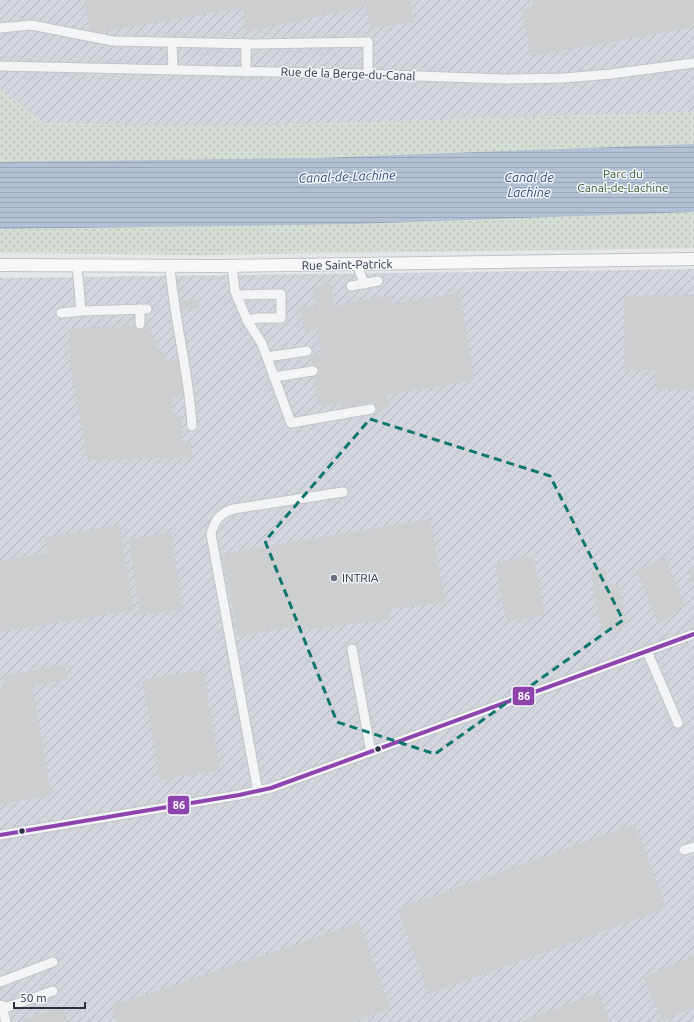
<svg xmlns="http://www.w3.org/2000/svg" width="694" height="1022" font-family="Ubuntu,sans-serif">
	<defs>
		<pattern id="industrial-furrows" width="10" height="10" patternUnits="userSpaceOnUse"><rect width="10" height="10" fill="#d2d5db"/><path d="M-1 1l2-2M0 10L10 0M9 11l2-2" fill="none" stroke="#b4b7bd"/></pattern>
		<pattern id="grass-dots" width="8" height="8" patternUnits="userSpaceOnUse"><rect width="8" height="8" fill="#d4dcd4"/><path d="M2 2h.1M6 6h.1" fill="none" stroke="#b6bdb7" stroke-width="1.8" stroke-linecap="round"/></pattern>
		<pattern id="water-rules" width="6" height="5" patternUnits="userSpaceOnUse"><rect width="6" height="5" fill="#b2c0d3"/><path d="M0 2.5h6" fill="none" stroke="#99a5b6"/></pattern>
	</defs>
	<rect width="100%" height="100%" fill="#e4e6e8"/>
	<g fill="url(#industrial-furrows)">
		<path d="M0,0H694V112L217,127L42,123L0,88Z"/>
		<path d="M694,269V1022H0V278Z"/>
	</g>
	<path fill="url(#grass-dots)" d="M0,88L42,123L217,127L694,112V248L198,255L0,253Z"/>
	<path fill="url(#water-rules)" d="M694,144V212L354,224L0,229V162L319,158Z"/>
	<g fill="#ccced0">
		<path d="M85,0H410L413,22L371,28L366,6L246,32L243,7L96,33H90Z"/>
		<path d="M532,0H694V27L531,56L522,9L534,8Z"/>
		<path d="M331,284L334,306L390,295L391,304L460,293L474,380L387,395L389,408L377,410L375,401L342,407V403L319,406L311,356L322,354L318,330L305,332L301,307L316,305L313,287Z"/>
		<path d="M694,295V389H656L655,370H625L624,296Z"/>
		<path d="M198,299L199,308L181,310L180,301Z"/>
		<path d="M150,326L152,339H157L158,352H163L165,361L178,359L184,396L172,398L173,416H182V442H192V457L88,460L70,365V328Z"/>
		<path d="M430,519L445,602L389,609L390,619L303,630V625L238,636L222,554Z"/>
		<path d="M119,525L134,610L0,632V561L47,553L45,538Z"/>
		<path d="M171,533L182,609L140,615L129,539Z"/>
		<path d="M533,557L545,615L507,621L495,563Z"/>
		<path d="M665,558L685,606L659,623L637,571Z"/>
		<path d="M605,569L608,585L618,584L627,627L602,632L591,572Z"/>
		<path d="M694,570V588L688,572Z"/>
		<path d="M65,665L68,679L32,686L51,795L0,804V688L5,687L3,676Z"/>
		<path d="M203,670L220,770L160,780L143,680Z"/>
		<path d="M635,824L666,908L429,994L398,909Z"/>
		<path d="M359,923L390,1009L353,1022H116L111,1006Z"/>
		<path d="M694,955V1007L663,1021L644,978Z"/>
		<path d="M599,993L609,1022H520Z"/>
		<path d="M63,1007L68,1022H24L23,1019Z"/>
	</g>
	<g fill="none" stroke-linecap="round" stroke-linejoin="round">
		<g stroke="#c2c4c6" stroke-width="11">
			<g id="minor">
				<path d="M0,28L31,25L113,41L255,44L368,42V74"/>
				<path d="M172,42L173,70"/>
				<path d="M0,66L362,74L503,79L564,78L611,74L694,63"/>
				<path d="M246,72V44"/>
				<path d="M357,264L364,284"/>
				<path d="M77,265L81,311L147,309"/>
				<path d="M170,266C174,320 189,372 192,426"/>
				<path d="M232,266L235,291L247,320L258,318H281V294L237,295"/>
				<path d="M351,286L378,281"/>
				<path d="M61,313L81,311"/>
				<path d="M247,320L262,344L291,423L371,409"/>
				<path d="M140,324V309"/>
				<path d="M267,357L307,351"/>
				<path d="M274,377L313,371"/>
				<path d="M352,649L371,752"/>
				<path d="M647,651L678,723"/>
				<path d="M258,792L211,534C214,521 220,512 234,509L343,492"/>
				<path d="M0,835L239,795L271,788L694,634"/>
				<path d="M684,850L694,847"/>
				<path d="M0,982L53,962"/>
				<path d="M0,1005L8,1007L53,991"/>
				<path d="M2,1006L6,1022"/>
			</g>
		</g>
		<g stroke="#c0c2c6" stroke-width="14">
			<path id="major" d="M0,265L217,266L694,259"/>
		</g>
		<use href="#minor" stroke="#f3f4f6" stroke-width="9"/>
		<use href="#major" stroke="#f7f7f7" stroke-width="12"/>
		<g stroke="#f2f4f8" stroke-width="7">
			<path id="bus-1" d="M0,835L239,795L271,788L694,634"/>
		</g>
		<use href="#bus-1" stroke="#8e44ad" stroke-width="4"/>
	</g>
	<path fill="none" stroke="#0f766e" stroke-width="3" stroke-dasharray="8 5" stroke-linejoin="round" d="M370,419L550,476L623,620L435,754L337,722L265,541Z"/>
	<circle fill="#6b707c" stroke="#f2f4f8" stroke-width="1.5" cx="334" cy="578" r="4"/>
	<g fill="#2a3142" stroke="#f2f4f8" stroke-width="1.5">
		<circle cx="378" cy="749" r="3.5"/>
		<circle cx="22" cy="831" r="3.5"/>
	</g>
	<g text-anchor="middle" stroke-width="3" stroke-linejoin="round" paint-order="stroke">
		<g font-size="12" fill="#2a3142" stroke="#f2f4f8">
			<text transform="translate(348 74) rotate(2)" y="4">Rue de la Berge-du-Canal</text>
			<text transform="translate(347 265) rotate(-1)" y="4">Rue Saint-Patrick</text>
		</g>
		<g font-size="12" fill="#3c5e37" stroke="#f2f4f8">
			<text x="623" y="178">Parc du<tspan x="623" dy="14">Canal-de-Lachine</tspan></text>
		</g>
		<g font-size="12" fill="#2a3142" stroke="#f2f4f8" text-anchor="start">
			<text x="342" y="582">INTRIA</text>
		</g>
		<g font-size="13" font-style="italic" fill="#344d77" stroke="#f2f4f8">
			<text transform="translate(347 176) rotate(-2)" y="5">Canal-de-Lachine</text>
			<text x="529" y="182">Canal de<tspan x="529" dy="15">Lachine</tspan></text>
		</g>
	</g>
	<g stroke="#f2f4f8" stroke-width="1.5">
		<rect x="512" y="686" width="23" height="20" rx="4" fill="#8e44ad"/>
		<rect x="167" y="795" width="23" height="20" rx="4" fill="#8e44ad"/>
	</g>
	<g font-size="11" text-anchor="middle" font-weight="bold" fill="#fff">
		<text x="524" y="700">86</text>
		<text x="179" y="809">86</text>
	</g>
	<path d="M14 1002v6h71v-6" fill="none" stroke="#2a3142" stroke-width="2"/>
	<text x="20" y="1002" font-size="12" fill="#2a3142" stroke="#f2f4f8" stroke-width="3" paint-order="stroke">50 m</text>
</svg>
